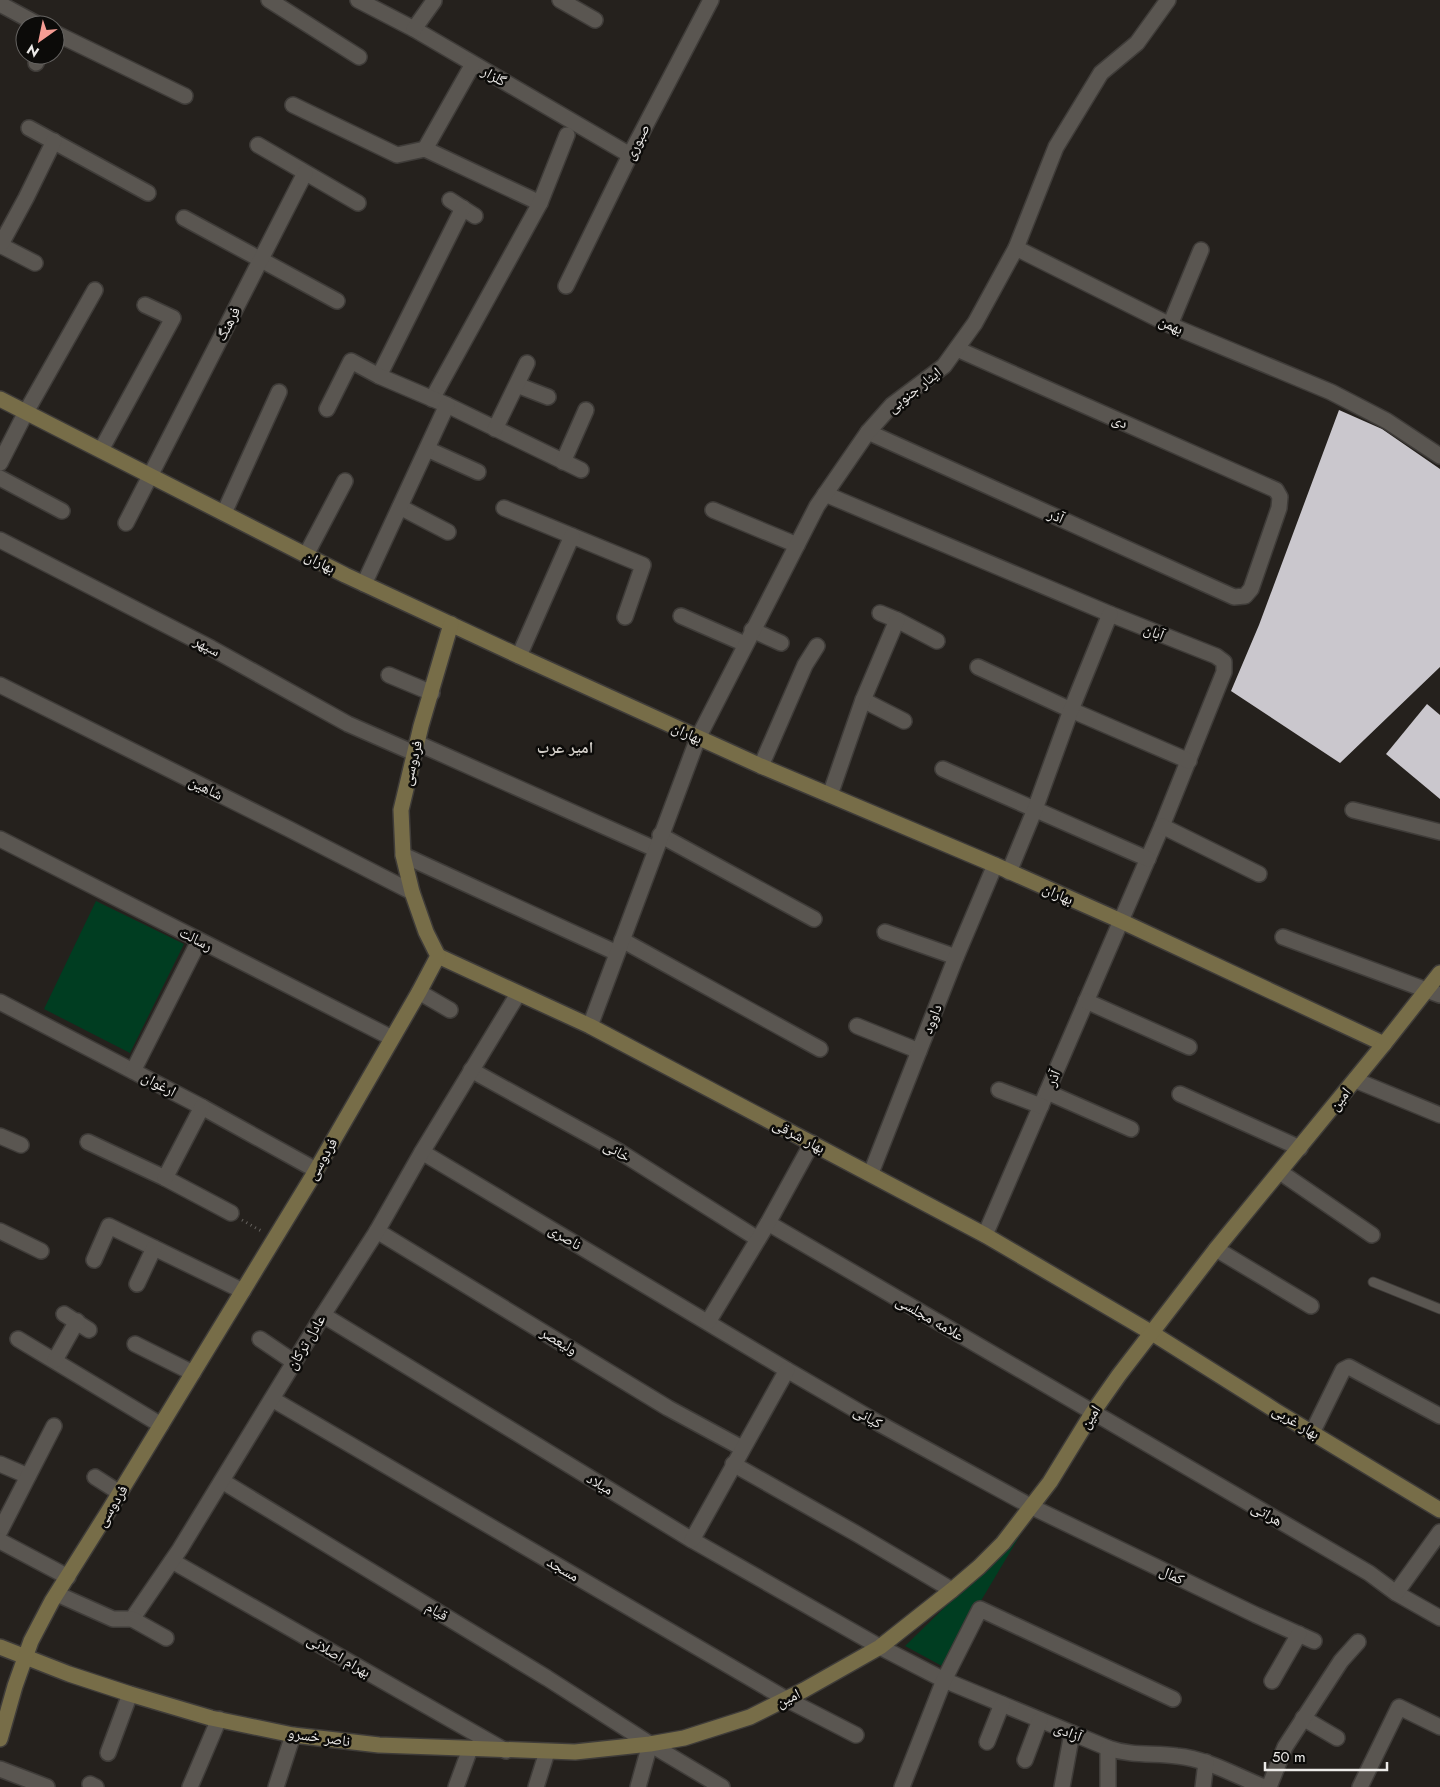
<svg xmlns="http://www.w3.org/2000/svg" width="1440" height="1787" font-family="Jost,'Noto Naskh Arabic',sans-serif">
	<rect width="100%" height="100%" fill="#25211d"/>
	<g fill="#003d21">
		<path d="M96,901L184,944L130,1053L44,1009Z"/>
		<path d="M1022,1532L942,1666L905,1646Z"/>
	</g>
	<g fill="#cac7cd">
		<path d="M1339,410L1382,429L1440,469V667L1340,763L1231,691L1259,625Z"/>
		<path d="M1427,704L1440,715V799L1386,754Z"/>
	</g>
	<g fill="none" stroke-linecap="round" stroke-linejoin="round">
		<g stroke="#3f3c39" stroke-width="11">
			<path id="lane" d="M1373,1282L1440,1309"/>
		</g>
		<g stroke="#3f3c39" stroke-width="18">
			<g id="street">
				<path d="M269,0L359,57"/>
				<path d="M358,0L414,29L630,155"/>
				<path d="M560,0L595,20"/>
				<path d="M0,4L39,25"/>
				<path d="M414,29L434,1"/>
				<path d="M55,33L185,96"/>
				<path d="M36,63L39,55"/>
				<path d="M293,105L397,155L425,149L540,203"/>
				<path d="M29,128L148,193"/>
				<path d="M258,145L358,203"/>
				<path d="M425,149L473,64"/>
				<path d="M450,200L475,216"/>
				<path d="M184,218L337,301"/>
				<path d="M0,245L35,263"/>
				<path d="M0,246L26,198L54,141"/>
				<path d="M1016,248L1170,325L1331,392L1387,421L1440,456"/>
				<path d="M566,286L630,155L711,0"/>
				<path d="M1170,325L1201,250"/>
				<path d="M379,376L463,208"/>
				<path d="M517,385L548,397"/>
				<path d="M432,399L540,203L567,135"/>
				<path d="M327,409L351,361L379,376L447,405L581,470"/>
				<path d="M495,429L527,363"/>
				<path d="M868,432L1234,597L1245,596L1251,589L1279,508L1280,497L1276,490L957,349"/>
				<path d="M427,449L478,472"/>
				<path d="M101,450L173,318L145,305"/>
				<path d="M563,462L586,410"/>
				<path d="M0,463L26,412L95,290"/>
				<path d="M0,478L62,511"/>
				<path d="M825,494L1110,614L1216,656L1224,662V672L1162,826L985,1235"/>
				<path d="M400,507L448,532"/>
				<path d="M504,508L643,565L625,617"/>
				<path d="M713,510L797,545"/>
				<path d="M224,513L279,392"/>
				<path d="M126,523L305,173"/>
				<path d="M0,540L211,648L348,724L414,753"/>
				<path d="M306,555L345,481"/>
				<path d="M364,584L447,405"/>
				<path d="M880,613L897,620L937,641"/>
				<path d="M681,616L745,644"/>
				<path d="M752,630L781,643"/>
				<path d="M519,656L572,536"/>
				<path d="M978,667L1071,710L1189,761"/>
				<path d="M389,675L432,693"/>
				<path d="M0,685L289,829L412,892"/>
				<path d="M863,700L904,721"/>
				<path d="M417,743L655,849"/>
				<path d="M761,766L805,665L817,646"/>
				<path d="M943,769L1148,859"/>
				<path d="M830,795L863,700L897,620"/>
				<path d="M1353,810L1440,832"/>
				<path d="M1162,826L1259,874"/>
				<path d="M660,835L814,919"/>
				<path d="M0,839L392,1038"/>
				<path d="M403,855L617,953"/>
				<path d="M1009,872L1035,809L1071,710L1110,614"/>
				<path d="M885,932L956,957"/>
				<path d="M1283,937L1440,995"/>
				<path d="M622,940L820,1049"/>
				<path d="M419,992L450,1010"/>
				<path d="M1086,1001L1189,1047"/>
				<path d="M0,1002L202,1107L316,1170"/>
				<path d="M590,1026L698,738L817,506L868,432L892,405L944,366L975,323L1016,248L1056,147L1101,73L1137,43L1168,0"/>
				<path d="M857,1026L919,1051"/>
				<path d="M471,1070L620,1152L758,1239"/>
				<path d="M133,1071L199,941"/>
				<path d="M1355,1080L1440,1115"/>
				<path d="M999,1090L1041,1106"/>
				<path d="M1047,1092L1131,1129"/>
				<path d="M1180,1094L1300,1148"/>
				<path d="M0,1136L21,1145"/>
				<path d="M88,1142L165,1178L231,1213"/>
				<path d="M422,1152L787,1370L880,1424L1032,1507L1256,1615L1314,1641"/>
				<path d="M1280,1172L1372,1235"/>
				<path d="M871,1173L956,957L995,865"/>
				<path d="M165,1178L202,1107"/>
				<path d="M768,1223L1369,1573L1396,1593L1440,1618"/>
				<path d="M0,1231L41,1251"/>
				<path d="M377,1231L668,1408L742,1448"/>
				<path d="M1216,1249L1311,1306"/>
				<path d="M94,1260L109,1226L243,1291"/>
				<path d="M137,1284L154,1248"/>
				<path d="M64,1314L89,1330"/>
				<path d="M323,1315L692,1540L880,1647L944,1680L1108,1748C1131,1756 1154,1753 1177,1756C1208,1759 1236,1776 1264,1787"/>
				<path d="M708,1322L768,1223L812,1143"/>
				<path d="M18,1339L161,1425"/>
				<path d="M260,1339L294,1362"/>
				<path d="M135,1344L193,1373"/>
				<path d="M55,1360L77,1321"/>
				<path d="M272,1399L786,1699L856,1735"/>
				<path d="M1312,1433L1343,1370L1349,1367L1440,1416"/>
				<path d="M0,1464L28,1476"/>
				<path d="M733,1464L857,1534L952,1590"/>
				<path d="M95,1477L120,1493"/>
				<path d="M222,1481L547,1678L650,1744L722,1787"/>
				<path d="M0,1531L54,1426"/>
				<path d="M692,1540L787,1370"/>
				<path d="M0,1541L68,1577"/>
				<path d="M172,1561L506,1751"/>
				<path d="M1396,1593L1440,1532"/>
				<path d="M57,1594L113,1619H132L180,1549L323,1315L377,1231L422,1152L518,994"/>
				<path d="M132,1619L166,1638"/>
				<path d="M1272,1681L1299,1634"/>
				<path d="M1303,1718L1337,1738"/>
				<path d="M987,1742L1002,1704"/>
				<path d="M108,1753L130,1694"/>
				<path d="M1025,1760L1040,1720"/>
				<path d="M0,1769L47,1787"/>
				<path d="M90,1784L96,1787"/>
				<path d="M190,1787L219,1719"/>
				<path d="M276,1787L293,1735"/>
				<path d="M456,1787L470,1749"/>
				<path d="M536,1787L547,1752"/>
				<path d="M638,1787L650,1744"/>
				<path d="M902,1787L944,1680L980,1609L1173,1699"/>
				<path d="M1062,1787L1072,1733"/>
				<path d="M1108,1787V1748"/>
				<path d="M1203,1787L1206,1762"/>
				<path d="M1269,1787L1285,1747L1341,1661L1358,1642"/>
				<path d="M1360,1787L1399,1707L1440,1727"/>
			</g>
		</g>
		<g stroke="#3f3c39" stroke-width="18">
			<g id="secondary">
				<path d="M0,399L345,575L519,656L761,766L995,865L1121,921L1384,1044"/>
				<path d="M438,956L590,1026L985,1235L1152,1333L1276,1411L1440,1510"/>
				<path d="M0,1647L69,1674L130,1694L211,1718L293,1735L379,1745L575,1752L650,1744L684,1738L750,1717L804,1690L880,1647L952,1590L979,1567L1003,1543L1050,1482L1093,1412L1119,1375L1216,1249L1384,1044L1440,973"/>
				<path d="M0,1739L15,1686L31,1641L52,1601L108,1512L311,1179L419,992L438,956L426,932L412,892L403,855L401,810L421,726L451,624"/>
			</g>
		</g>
		<path stroke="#65625e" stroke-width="3" stroke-dasharray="1 4" stroke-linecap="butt" d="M242,1220L263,1232"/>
		<use href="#lane" stroke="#5a5651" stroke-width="9"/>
		<use href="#street" stroke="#5a5651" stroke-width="15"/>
		<use href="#secondary" stroke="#776d48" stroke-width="15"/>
	</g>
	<g text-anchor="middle" stroke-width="5" stroke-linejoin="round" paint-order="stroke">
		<g font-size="15" fill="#eceae8" stroke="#0c0b09">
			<text transform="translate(494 76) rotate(30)" y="5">گلزار</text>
			<text transform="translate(637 142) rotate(-63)" y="5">صبوری</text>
			<text transform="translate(228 324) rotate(-63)" y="5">فرهنگ</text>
			<text transform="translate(1171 325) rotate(24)" y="5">بهمن</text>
			<text transform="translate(914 390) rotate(-38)" y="5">ایثار جنوبی</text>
			<text transform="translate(1120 421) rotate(24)" y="5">دی</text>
			<text transform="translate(1056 516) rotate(24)" y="5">آذر</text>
			<text transform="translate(320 562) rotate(27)" y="5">بهاران</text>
			<text transform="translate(1154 632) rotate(22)" y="5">آبان</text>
			<text transform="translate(207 646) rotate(28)" y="5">سپهر</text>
			<text transform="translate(687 733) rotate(24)" y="5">بهاران</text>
			<text transform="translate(412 763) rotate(-76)" y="5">فردوسی</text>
			<text transform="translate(206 788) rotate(26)" y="5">شاهین</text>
			<text transform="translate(1058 894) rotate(24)" y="5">بهاران</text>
			<text transform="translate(196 939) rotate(27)" y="5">رسالت</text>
			<text transform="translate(932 1019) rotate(-69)" y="5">داوود</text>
			<text transform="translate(1053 1078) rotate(-66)" y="5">آذر</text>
			<text transform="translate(159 1084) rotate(28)" y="5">ارغوان</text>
			<text transform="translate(1340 1099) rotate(-51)" y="5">امین</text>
			<text transform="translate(799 1136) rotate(28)" y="5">بهار شرقی</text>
			<text transform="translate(617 1151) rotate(30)" y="5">خانی</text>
			<text transform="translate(322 1159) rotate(-60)" y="5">فردوسی</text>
			<text transform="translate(565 1237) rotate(31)" y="5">ناصری</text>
			<text transform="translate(930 1318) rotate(30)" y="5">علامه مجلسی</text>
			<text transform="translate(559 1341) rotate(31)" y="5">ولیعصر</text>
			<text transform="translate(306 1342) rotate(-59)" y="5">عادل ترکان</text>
			<text transform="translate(868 1417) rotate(30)" y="5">کیانی</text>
			<text transform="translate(1090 1417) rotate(-57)" y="5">امین</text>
			<text transform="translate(1296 1422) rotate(31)" y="5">بهار غربی</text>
			<text transform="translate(600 1484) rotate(31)" y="5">میلاد</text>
			<text transform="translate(112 1506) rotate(-58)" y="5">فردوسی</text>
			<text transform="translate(1267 1514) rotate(30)" y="5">هراتی</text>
			<text transform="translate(563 1569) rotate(30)" y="5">مسجد</text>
			<text transform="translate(1172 1575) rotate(26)" y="5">کمال</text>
			<text transform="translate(437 1611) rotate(31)" y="5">قیام</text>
			<text transform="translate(339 1656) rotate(30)" y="5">بهرام اصلانی</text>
			<text transform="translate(788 1698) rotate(-26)" y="5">امین</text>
			<text transform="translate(1068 1732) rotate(22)" y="5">آزادی</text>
			<text transform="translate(319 1737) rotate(8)" y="5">ناصر خسرو</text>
		</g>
		<g font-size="16" font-weight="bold" fill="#d1cdc7" stroke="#0c0b09">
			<text x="565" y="753">امیر عرب</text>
		</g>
	</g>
	<g transform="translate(40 40) rotate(213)"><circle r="24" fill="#0c0b09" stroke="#666462"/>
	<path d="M0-4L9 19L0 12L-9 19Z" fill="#f59c93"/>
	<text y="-8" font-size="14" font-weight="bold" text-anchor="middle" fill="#eceae8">N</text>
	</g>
	<path d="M1265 1762v8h122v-8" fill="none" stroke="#eceae8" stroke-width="2.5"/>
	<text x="1272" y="1762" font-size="15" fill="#eceae8" stroke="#0c0b09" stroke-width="4" paint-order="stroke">50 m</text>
</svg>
